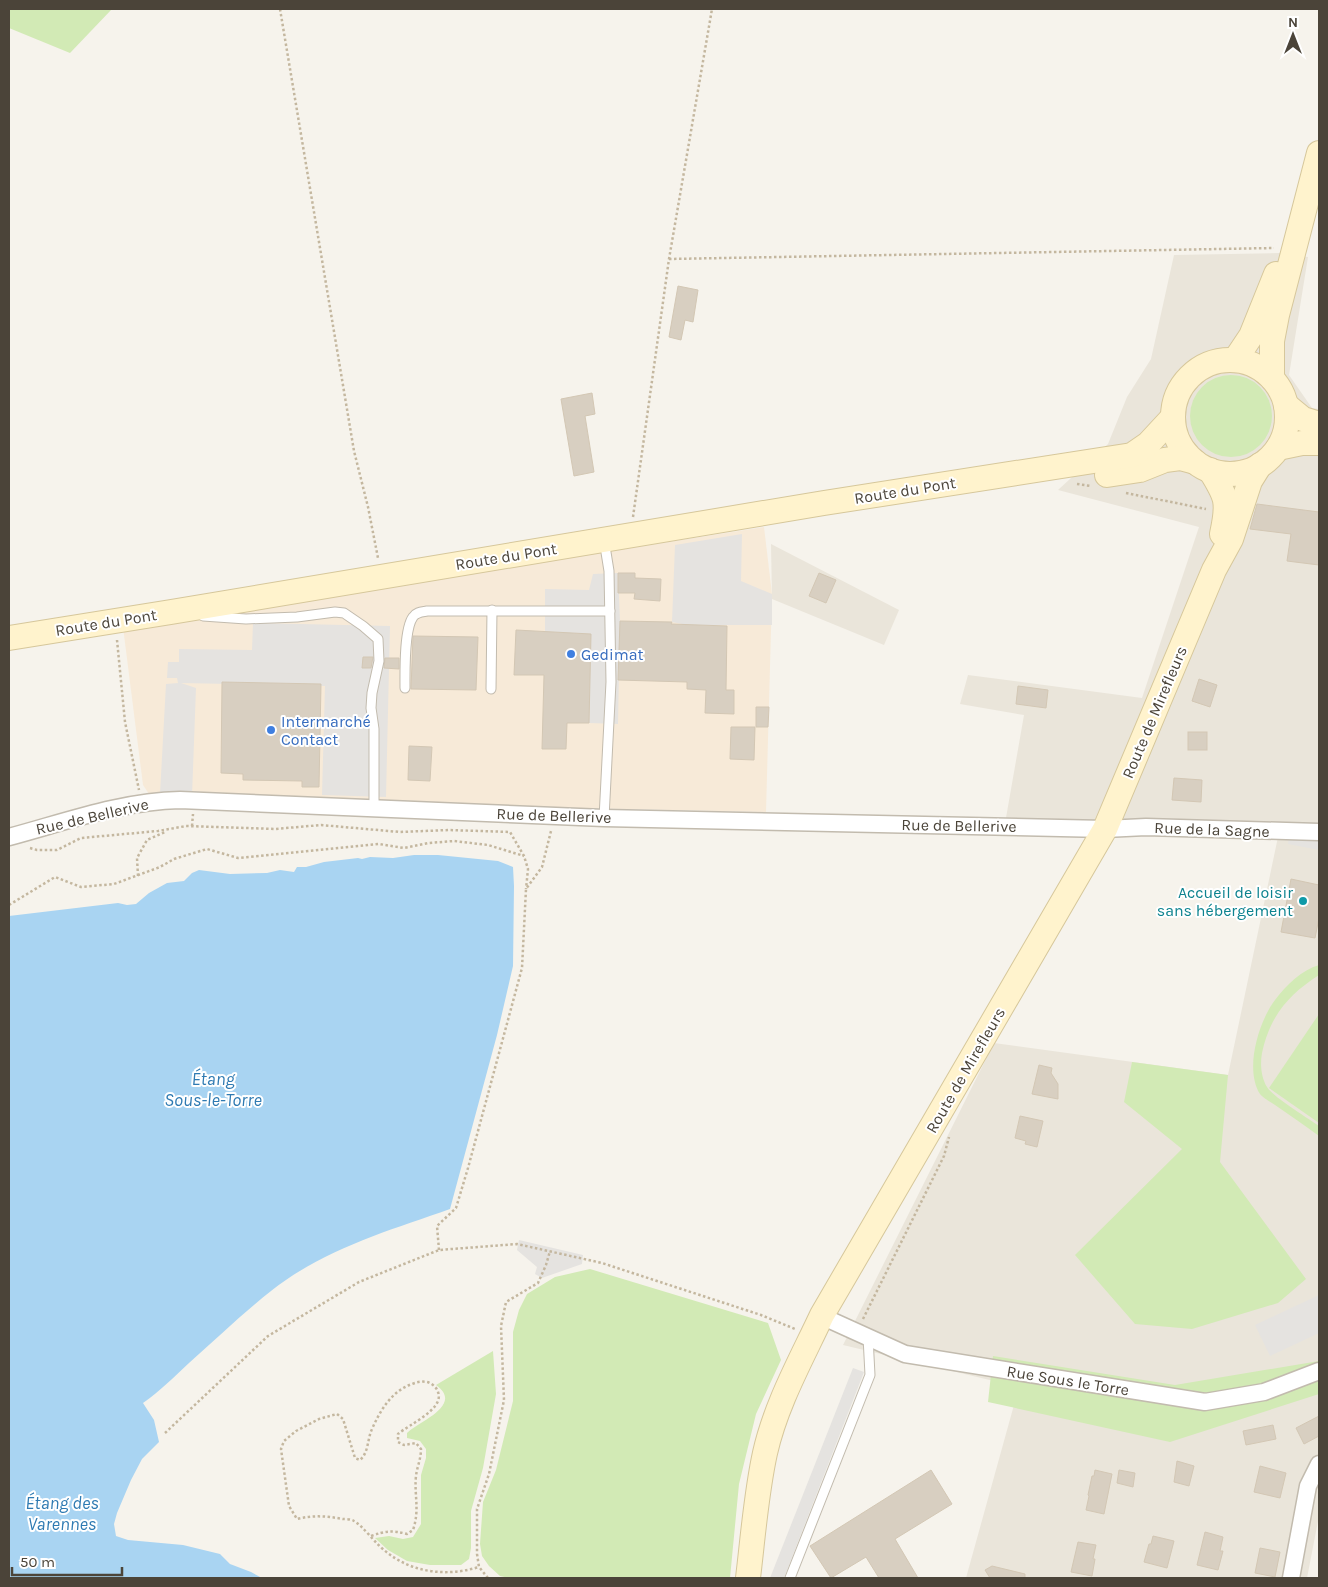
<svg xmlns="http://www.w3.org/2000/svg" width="1328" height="1587" font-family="Karla,sans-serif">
	<rect width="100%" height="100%" fill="#f6f3ec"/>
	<g fill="#eae5da">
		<path d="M1279,253L1308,257L1289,375L1312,408L1319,409V1516L1307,1578H966L1019,1387L843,1345L994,1043L1228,1075L1278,837L1003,835L1024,715L960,704L968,675L1142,698L1199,527L1058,490L1108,444L1127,397L1151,359L1174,255Z"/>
		<path d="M771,544L899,610L884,645L772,599Z"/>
	</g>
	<path fill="#f7ead8" d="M764,527L772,594L766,812L389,804L149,794L143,785L123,627Z"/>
	<g fill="#d2eab5">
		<path d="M9,9H112L70,53L9,28Z"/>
		<circle cx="1231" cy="416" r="41"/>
		<path d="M1319,965V975C1288,995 1270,1016 1262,1053C1260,1064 1261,1077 1267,1087C1273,1097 1308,1118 1319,1126V1136C1305,1126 1290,1115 1275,1105C1271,1102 1263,1098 1260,1094C1244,1069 1259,1021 1275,1000C1286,985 1302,970 1319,965Z"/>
		<path d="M1319,1014V1123L1269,1088Z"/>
		<path d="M1132,1062L1228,1075L1220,1162L1306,1279L1278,1303L1192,1329L1135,1324L1075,1255L1182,1149L1124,1102Z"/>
		<path d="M590,1269L768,1323L781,1360L756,1414L739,1484L730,1578H509L500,1576L489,1566L482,1556L480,1544L483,1502L496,1470L513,1401V1332L519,1310L527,1294L555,1277Z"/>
		<path d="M493,1351L496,1394L483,1468L471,1511V1548L469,1559L461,1565H430L407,1561L388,1550L375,1538L389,1536L403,1539L413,1537L421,1524V1475L426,1458V1449L420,1441L407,1438V1433C420,1421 464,1405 436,1385Z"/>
		<path d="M993,1356L1175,1385L1319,1361V1394L1170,1442L988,1402Z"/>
	</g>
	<g fill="#e5e3e0">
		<path d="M742,534L741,581L772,594V625H687L672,622L675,545Z"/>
		<path d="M618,573L620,621L618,724L589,723L591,634L545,632V589L589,590L593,574Z"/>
		<path d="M253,623L390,626L386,797L322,795L325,686L181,683L196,688L192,796L160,794L166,684L178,683L177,678H167L168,662H179V649L252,650Z"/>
		<path d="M1290,831L1319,832V850L1288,844Z"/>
		<path d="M519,1240L583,1255L582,1264L542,1278L535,1274L537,1267L517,1250Z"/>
		<path d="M1319,1295V1333L1270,1356L1255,1325Z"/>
		<path d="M853,1368L864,1372L784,1578H770Z"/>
	</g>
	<path fill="#a9d4f2" d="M414,855H438L498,861L513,867L514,886L513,966L497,1035L450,1209C388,1231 324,1249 271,1291C243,1313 216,1339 189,1363C174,1377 160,1391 143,1403L154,1420L159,1442L142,1459L131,1480L117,1513L114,1524L116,1536L128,1540L183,1545L220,1554L230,1564L251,1572L262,1578H9V916L118,903L127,905L136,904L149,893L167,883L184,881L192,873L199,870L230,874L267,873L280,870L294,872L297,867H306L324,862L358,858L362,859L370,857L393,858Z"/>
	<g fill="#d8cfc1" stroke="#d3c7b4">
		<path d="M678,286L698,290L693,322L685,320L681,340L669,337Z"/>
		<path d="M592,393L595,414L585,416L594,472L574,476L561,399Z"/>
		<path d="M1257,504L1319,512V565L1287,561L1291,534L1250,529Z"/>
		<path d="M618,573H635V578L661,579L660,601L634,599L635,593H618Z"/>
		<path d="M819,573L836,580L826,603L809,596Z"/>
		<path d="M620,621L672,622L671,624L727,626L726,690H734V714L705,713L706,690L687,689V682L618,680Z"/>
		<path d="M516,630L591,634L589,723H567L566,749H542L544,675H514Z"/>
		<path d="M413,636L478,637L476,690L411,689Z"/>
		<path d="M363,657H373L371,668H362Z"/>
		<path d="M385,658H399V669L384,668Z"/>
		<path d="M1199,679L1217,685L1210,707L1192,701Z"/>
		<path d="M222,682L321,684L319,787H302V781L243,780V774L221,773Z"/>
		<path d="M1018,686L1048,690L1046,708L1016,704Z"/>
		<path d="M756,707H769L768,727H756Z"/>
		<path d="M731,727H755L754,760L730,759Z"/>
		<rect x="1188" y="732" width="19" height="18"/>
		<path d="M409,746L432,747L430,781L408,780Z"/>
		<path d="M1174,778L1202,780L1201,802L1172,800Z"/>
		<path d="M1291,879L1319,885V918L1315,938L1281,932Z"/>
		<path d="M1039,1065L1052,1068L1051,1073L1058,1084V1099L1032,1094Z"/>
		<path d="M1020,1116L1043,1121L1037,1147L1025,1144L1026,1141L1015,1138Z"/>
		<path d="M1319,1416V1436L1304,1444L1296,1428Z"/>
		<path d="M1273,1425L1276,1439L1246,1445L1243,1431Z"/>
		<path d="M1177,1461L1194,1466L1189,1486L1174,1482Z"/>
		<path d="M1260,1466L1286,1473L1280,1498L1254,1492Z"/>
		<path d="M931,1470L952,1504L895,1539L918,1578H879L866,1557L831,1578L810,1546Z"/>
		<path d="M1095,1470L1112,1474L1104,1514L1086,1510L1089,1496L1088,1495L1092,1476H1094Z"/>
		<path d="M1119,1470L1135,1473L1133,1487L1117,1483Z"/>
		<path d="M1205,1532L1223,1537L1220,1551H1223L1218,1570L1197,1565Z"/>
		<path d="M1153,1536L1174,1541L1167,1568L1144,1562L1149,1544H1151Z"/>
		<path d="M1078,1542L1096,1545L1093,1559H1095L1092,1576L1071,1572Z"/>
		<path d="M1260,1548L1280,1552L1275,1577L1255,1573Z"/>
		<path d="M992,1566L1025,1574V1578H990L985,1570Z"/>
	</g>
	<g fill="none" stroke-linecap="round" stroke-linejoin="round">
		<g stroke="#c2bbae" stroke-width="11">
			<g id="lane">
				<path d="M604,540L609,571L611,682L604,818"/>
				<path d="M203,616L246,619L297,617L335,612L344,613L363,626L378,639L379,661L372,693L371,708L374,729V808"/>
				<path d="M405,688C405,672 404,629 413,617C416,612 422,612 427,611H610"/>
				<path d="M491,689L492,610"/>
				<path d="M790,1578L870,1375L868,1337"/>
			</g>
		</g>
		<g stroke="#c2bbae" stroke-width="19">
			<g id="street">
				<path d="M9,837C65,822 122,801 180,800L604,818L1105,829L1146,827L1319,832"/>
				<path d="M822,1315L830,1320L905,1354L1205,1402L1264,1392L1319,1371"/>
				<path d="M1291,1578L1308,1486L1319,1464"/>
			</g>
		</g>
		<g stroke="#d6c79b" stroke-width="26">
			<g id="secondary">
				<path d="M1235,360L1251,336L1276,274"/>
				<circle cx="1230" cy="417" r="57"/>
				<path d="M1272,378V341L1277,315L1319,153"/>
				<path d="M1286,405L1303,419L1319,424"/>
				<path d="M1278,448L1302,443H1319"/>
				<path d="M1210,470C1227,497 1229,502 1222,534"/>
				<path d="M1107,475L1140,470L1165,460L1180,458L1195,462"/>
				<path d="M9,638L171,612L824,503L1132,455L1148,444L1173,417"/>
				<path d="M748,1578C753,1537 756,1494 765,1453C776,1404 801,1360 822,1315L1105,829L1214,570L1231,539L1250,481L1260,465"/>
			</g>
		</g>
		<g stroke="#c4b79f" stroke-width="2.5" stroke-dasharray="2.5 2.5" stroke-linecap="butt">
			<path d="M280,9L354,451L368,507L378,558"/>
			<path d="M669,259L1274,248"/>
			<path d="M1077,484L1091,486"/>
			<path d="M1126,493L1206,509"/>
			<path d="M633,517L669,259L712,9"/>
			<path d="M117,640L125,722L139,790"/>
			<path d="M192,826L193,814"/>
			<path d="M30,848L37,850H57L81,838L158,831L186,826L275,829L321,825L400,832L449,830L510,832L524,856L528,869L526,889"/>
			<path d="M138,876L137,858L147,840L165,832"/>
			<path d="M9,905L55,877L81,887L114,884L160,867L174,859L207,849L238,858L379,844L404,848L429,843L454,841L488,845L524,856"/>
			<path d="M439,1250L437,1226L456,1208L468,1168L522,968L526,889L542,867L551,831"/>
			<path d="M863,1319L944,1156L949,1137"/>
			<path d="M165,1433L268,1336L359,1282L439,1250L517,1244L602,1263L761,1315L795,1329"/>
			<path d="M371,1536C385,1531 392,1530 407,1534L413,1530C420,1509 414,1496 416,1476C417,1467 421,1459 421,1449L416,1443L404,1445L398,1442V1434C408,1425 445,1409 438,1392C437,1388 432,1383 427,1382C422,1381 417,1382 412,1384C392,1391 381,1409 372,1429C367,1440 369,1452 360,1460L355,1458L343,1419L337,1414L319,1419L296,1431L284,1441L281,1449L289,1506L297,1519C313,1515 327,1516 343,1519C346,1519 351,1519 354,1521C362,1525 376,1544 384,1550C411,1573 446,1577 479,1567"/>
			<path d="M488,1578L479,1567L477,1554V1509L489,1474L504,1400L501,1326L506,1302L538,1283L546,1265L550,1251"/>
		</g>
		<use href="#lane" stroke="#fff" stroke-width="9"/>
		<use href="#street" stroke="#fff" stroke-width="16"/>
		<use href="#secondary" stroke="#fff3cd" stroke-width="24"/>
	</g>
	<g fill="#3f7fe0" stroke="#fff" stroke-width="2">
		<circle cx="571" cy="654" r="5"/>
		<circle cx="271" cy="730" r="5"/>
	</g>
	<circle fill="#0f9aa8" stroke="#fff" stroke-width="2" cx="1303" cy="901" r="5"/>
	<g text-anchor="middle" stroke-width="4" stroke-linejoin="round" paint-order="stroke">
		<g font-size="16" fill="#4b4439" stroke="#fff">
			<text transform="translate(905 490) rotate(-9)" y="6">Route du Pont</text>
			<text transform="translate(506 556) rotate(-9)" y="6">Route du Pont</text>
			<text transform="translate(106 622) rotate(-9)" y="6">Route du Pont</text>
			<text transform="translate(1154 712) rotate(-67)" y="6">Route de Mirefleurs</text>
			<text transform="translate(554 815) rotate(2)" y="6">Rue de Bellerive</text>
			<text transform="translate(92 816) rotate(-13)" y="6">Rue de Bellerive</text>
			<text transform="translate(959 825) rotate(1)" y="6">Rue de Bellerive</text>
			<text transform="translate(1212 829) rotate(2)" y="6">Rue de la Sagne</text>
			<text transform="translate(965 1070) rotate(-60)" y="6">Route de Mirefleurs</text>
			<text transform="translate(1068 1380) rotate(9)" y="6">Rue Sous le Torre</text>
		</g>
		<g font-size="16" fill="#366cbe" stroke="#fff" text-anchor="start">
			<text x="581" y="660">Gedimat</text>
			<text x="281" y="727">Intermarché<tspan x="281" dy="18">Contact</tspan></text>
		</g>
		<g font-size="16" fill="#0d838f" stroke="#fff" text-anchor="end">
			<text x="1293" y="898">Accueil de loisir<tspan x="1293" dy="18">sans hébergement</tspan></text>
		</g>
		<g font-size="18" font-style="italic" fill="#2e7ab2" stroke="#fff">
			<text x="213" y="1085">Étang<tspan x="213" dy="21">Sous-le-Torre</tspan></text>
			<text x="62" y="1509">Étang des<tspan x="62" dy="21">Varennes</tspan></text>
		</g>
	</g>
	<rect width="1328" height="1587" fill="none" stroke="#4b4439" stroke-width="20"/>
	<g transform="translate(1293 35)" stroke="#ffffff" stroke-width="4" paint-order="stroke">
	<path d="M0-4L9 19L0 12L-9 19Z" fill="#4b4439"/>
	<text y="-8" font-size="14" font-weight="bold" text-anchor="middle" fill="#4b4439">N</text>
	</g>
	<path d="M12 1567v8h110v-8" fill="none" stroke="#4b4439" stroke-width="2.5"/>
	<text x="20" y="1567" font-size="15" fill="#4b4439" stroke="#ffffff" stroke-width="4" paint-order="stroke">50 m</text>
</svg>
